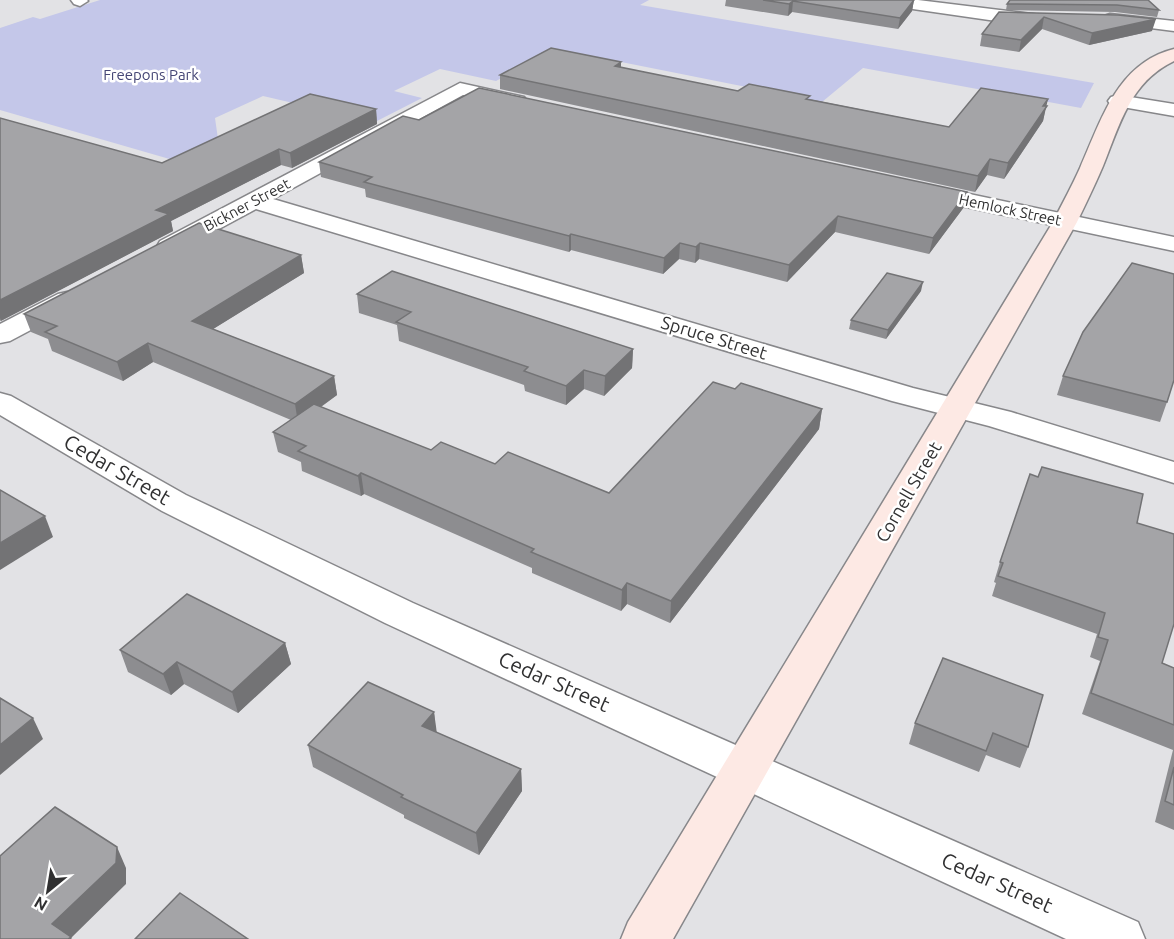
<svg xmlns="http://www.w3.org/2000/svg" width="1174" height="939" font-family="Ubuntu,sans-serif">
	<rect width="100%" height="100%" fill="#e2e2e5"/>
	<path fill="#c4c7e9" d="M100,0H649L640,5L1094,83L1081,108L863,68L822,102L556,49L496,81L440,69L394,91L422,98L375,122L263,96L215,118L218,139L173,160L0,110V28L33,17L40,19Z"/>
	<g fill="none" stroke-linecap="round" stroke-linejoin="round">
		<g stroke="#87878a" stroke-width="3">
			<g id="street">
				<path d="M71,0H87L88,1L80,6L74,4Z"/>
				<path d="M877,0H918L1040,15L1048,20L1040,25L1010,23L885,5Z"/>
				<path d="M1110,14L1174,21V31L1104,22L1102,19L1104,16Z"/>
				<path d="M460,83L524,97L527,101L524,105L517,107L463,95L273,199L913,388L1011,412L1174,462V483L989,426L892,401L256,209L178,251L169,253L160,251L157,246L160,241Z"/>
				<path d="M1118,95L1174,104V116L1111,105L1108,101L1111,97Z"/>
				<path d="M922,184L1174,237V251L914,196L911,191L914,186Z"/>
				<path d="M67,292L76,294L80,300L76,306L10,341L0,343V324L58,294Z"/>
				<path d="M0,393L11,396L186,495L413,603L1138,922L1145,939H1066L385,623L162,511L0,415Z"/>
			</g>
		</g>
		<g stroke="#87878a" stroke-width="3">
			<path id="secondary" d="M1174,49V61C1130,82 1120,124 1103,166C1095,185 1086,203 1077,222L673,939H621L628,922L1053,222C1062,204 1072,186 1080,168C1101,121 1117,63 1174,49Z"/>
		</g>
		<use href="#street" fill="#fff" fill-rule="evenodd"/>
		<use href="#secondary" fill="#fde9e4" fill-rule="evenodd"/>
	</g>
	<g fill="#8d8d90">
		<path d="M726,0H914L912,11L898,29L792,12L788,16L725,6Z"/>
		<path d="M1148,0L1159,10L1157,17L1115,12L1006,10L1007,4Z"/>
		<path d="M999,12L1152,31L1089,45L1042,29L1019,52L980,46L982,34Z"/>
		<path d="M621,68L738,91L809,99L949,127L1046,106L1043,121L1004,179L987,175L975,192L500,89V75Z"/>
		<path d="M376,109L377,124L292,168L281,165L171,221L173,231L0,321V118L162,163Z"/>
		<path d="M419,120L967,192L964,207L929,254L835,232L787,282L699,259L695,263L679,259L663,274L571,250L569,252L366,197L365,189L321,177L319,162Z"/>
		<path d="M301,255L304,273L213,329L334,376L337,395L321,407L431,450L495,464L609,493L735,389L822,409L819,429L670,623L627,604L621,611L532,573V568L364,494L361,496L302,471L301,462L278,452L273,432L291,420L153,362L123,381L52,351L48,339L31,332L24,314Z"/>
		<path d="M921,291L886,339L849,329L851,320Z"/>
		<path d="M357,294L633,349L632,368L604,396L584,389L566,405L525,391L524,385L399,341L397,325L359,313Z"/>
		<path d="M1063,376L1167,402L1160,422L1057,395Z"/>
		<path d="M1137,523L1162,663L1174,668V830L1155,822L1173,750L1082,714L1100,661L1090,657L1097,634L992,596L996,583L994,582L1000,562Z"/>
		<path d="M285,643L291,664L238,713L184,684L171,695L128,672L120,650Z"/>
		<path d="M943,658L1028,747L1020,768L986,755L979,772L909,744L915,723Z"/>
		<path d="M434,712L436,733L521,769L522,791L479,855L404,818V815L313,767L308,745Z"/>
	</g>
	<g fill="#737375">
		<path d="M914,0L912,11L898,29L900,18Z"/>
		<path d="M793,1L792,12L788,16L789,4Z"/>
		<path d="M1044,17L1042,29L1019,52L1021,40Z"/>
		<path d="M1156,19L1152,31L1089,45L1092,33Z"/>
		<path d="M621,62V76L615,66Z"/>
		<path d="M1048,99L1043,121L1004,179L1008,163Z"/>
		<path d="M376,109L377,124L292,168L290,153Z"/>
		<path d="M279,149L281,165L171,221L173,231L1,321L0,318V300L156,210Z"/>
		<path d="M990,159L987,175L975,192L978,176Z"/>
		<path d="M967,192L964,207L929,254L933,238Z"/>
		<path d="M838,216L835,232L787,282L789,265Z"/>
		<path d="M571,234V250L569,252V236Z"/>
		<path d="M680,243L679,259L663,274L664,258Z"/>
		<path d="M700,243L699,259L695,263L696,247Z"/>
		<path d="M301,255L304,273L197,339L192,321Z"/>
		<path d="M923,282L921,291L886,339L888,330Z"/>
		<path d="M148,343L153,362L123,381L117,362Z"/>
		<path d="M633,349L632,368L604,396L605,376Z"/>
		<path d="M584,370V389L566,405V386Z"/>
		<path d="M334,376L337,395L298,423L295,404Z"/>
		<path d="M822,409L819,429L670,623L671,601Z"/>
		<path d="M361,473L364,494L361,496L358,476Z"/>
		<path d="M45,516L53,537L0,570V543Z"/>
		<path d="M627,583V604L621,611L622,590Z"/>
		<path d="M285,643L291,664L238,713L232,692Z"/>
		<path d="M177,662L184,684L171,695L163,674Z"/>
		<path d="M434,712L437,734L422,726Z"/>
		<path d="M33,718L43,739L0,775V745Z"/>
		<path d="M521,769L522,791L479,855L476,833Z"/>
		<path d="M117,847L126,868V884L71,938L72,939H60L52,924Z"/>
	</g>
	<g fill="#a4a4a7" stroke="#737375" stroke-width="1.5">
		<path d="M763,0H914L900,18L793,1L789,4Z"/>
		<path d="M1010,0H1148L1159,10L1117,5L1007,4Z"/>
		<path d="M999,12L1118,15L1156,19L1092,33L1044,17L1021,40L982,34Z"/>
		<path d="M551,48L621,62L615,66L738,91L749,84L810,96L806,99L949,127L981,88L1048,99L1043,106H1047L1008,163L990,159L978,176L500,75Z"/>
		<path d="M479,88L967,192L933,238L838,216L789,265L700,243L696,247L680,243L664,258L571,234L569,236L364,182L372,177L319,162L403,116L419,120Z"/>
		<path d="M310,94L376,109L290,153L279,149L156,210L169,214L0,300V118L162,163Z"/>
		<path d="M199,223L301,255L192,321L334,376L295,404L148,343L117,362L45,332L57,326L24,314Z"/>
		<path d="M1132,263L1174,274V380L1167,402L1063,376L1083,332Z"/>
		<path d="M392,271L633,349L605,376L584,370L566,386L524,371L528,367L396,322L411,312L357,294Z"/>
		<path d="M887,273L923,282L888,330L851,320Z"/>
		<path d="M713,382L735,389L741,383L822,409L671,601L627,583L622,590L531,552L534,549L361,473L358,476L298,451L306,446L273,432L314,404L431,450L441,442L495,464L508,452L609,493Z"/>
		<path d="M1042,467L1143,494L1137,523L1174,534V624L1162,663L1174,668V725L1091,693L1108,640L1098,637L1105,613L998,576L1003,563L1000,562L1030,474L1038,477Z"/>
		<path d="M0,490L45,516L0,543Z"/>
		<path d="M187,594L285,643L232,692L177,662L163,674L120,650Z"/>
		<path d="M943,658L1043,695L1028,747L993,733L986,751L915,723Z"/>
		<path d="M368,682L434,712L422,726L521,769L476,833L401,797L403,795L308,745Z"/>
		<path d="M0,698L33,718L0,745Z"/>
		<path d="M1174,767V805L1165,801Z"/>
		<path d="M55,807L117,847L116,863L52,924L71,937L68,939H0V856Z"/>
		<path d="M180,893L248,939H135Z"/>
	</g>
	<g text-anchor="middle" stroke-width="5" stroke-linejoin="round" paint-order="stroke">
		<g font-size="15" fill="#454675" stroke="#fff">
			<text x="151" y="80">Freepons Park</text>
		</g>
		<g font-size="15" fill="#303031" stroke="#fff">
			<text transform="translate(247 205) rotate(-28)" y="5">Bickner Street</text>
			<text transform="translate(1010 210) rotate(12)" y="5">Hemlock Street</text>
		</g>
		<g font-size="18" fill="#303031" stroke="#fff">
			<text transform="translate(714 338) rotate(17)" y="6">Spruce Street</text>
			<text transform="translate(909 492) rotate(-60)" y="6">Cornell Street</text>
		</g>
		<g font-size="21" fill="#303031" stroke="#fff">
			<text transform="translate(117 470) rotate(30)" y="7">Cedar Street</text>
			<text transform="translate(554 682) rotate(24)" y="7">Cedar Street</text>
			<text transform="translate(997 883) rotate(24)" y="7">Cedar Street</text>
		</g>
	</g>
	<g transform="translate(48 891) rotate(210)" stroke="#ffffff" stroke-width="4.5" paint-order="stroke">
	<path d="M0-4.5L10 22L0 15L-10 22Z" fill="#303031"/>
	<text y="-9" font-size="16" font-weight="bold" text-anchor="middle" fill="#303031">N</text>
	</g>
</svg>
